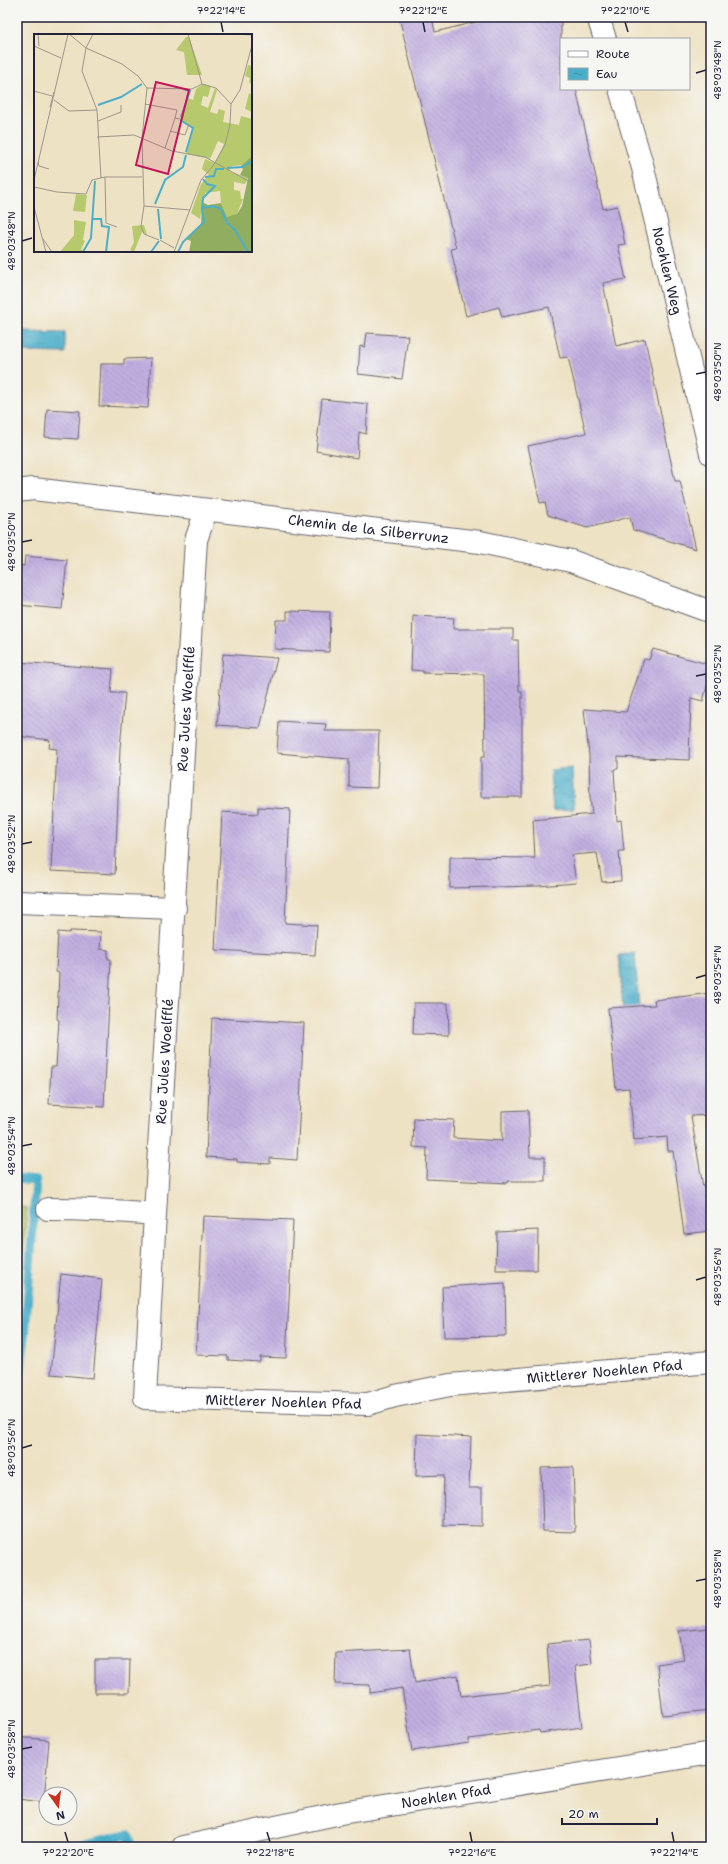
<svg xmlns="http://www.w3.org/2000/svg" width="728" height="1864" font-family="'Shantell Sans',sans-serif">
	<defs>
		<pattern id="grass-tufts" width="24" height="20" patternUnits="userSpaceOnUse"><rect width="24" height="20" fill="#b6c96d"/><path d="M3 7l-1-3M5 7V3M7 7l1-3M15 17l-1-3M17 17v-4M19 17l1-3" fill="none" stroke="#9cac5f"/></pattern>
		<pattern id="water-ripples" width="26" height="14" patternUnits="userSpaceOnUse"><rect width="26" height="14" fill="#4bafca"/><path d="M2 4q2-2 4 0t4 0M15 11q2-2 4 0t4 0" fill="none" stroke="#3e8ea5"/></pattern>
		<pattern id="building-back-hatch" width="6" height="6" patternUnits="userSpaceOnUse"><rect width="6" height="6" fill="#c0aee0"/><path d="M-1 5l2 2M0 0l6 6M5-1l2 2" fill="none" stroke="#a595c1"/></pattern>
	</defs>
	<rect width="100%" height="100%" fill="#f6f6f2"/>
	<filter id="ink" filterUnits="userSpaceOnUse"><feTurbulence type="fractalNoise" baseFrequency=".025" numOctaves="2"/><feDisplacementMap in="SourceGraphic" scale="8" xChannelSelector="R" yChannelSelector="G"/><feConvolveMatrix kernelMatrix="1 2 1 2 8 2 1 2 1" color-interpolation-filters="sRGB"/></filter>
	<filter id="wash" filterUnits="userSpaceOnUse"><feTurbulence type="fractalNoise" baseFrequency=".012" numOctaves="4" result="noise"/><feDisplacementMap in="SourceGraphic" scale="16" xChannelSelector="R" yChannelSelector="G"/><feGaussianBlur stdDeviation="0.9" result="paint"/><feColorMatrix in="noise" values="0 0 0 0 0 0 0 0 0 0 0 0 0 0 0 0 0 1.4 0 .05"/><feComposite in="paint" operator="in"/></filter>
	<g filter="url(#wash)">
		<rect width="100%" height="100%" fill="#eee2c4"/>
		<path fill="url(#grass-tufts)" stroke="#6c7654" d="M17,1206L27,1208L17,1318Z"/>
		<g fill="url(#water-ripples)" stroke="#366882">
			<path d="M23,331L65,332V353L22,352Z"/>
			<path d="M572,768L574,809L553,811L550,770Z"/>
			<path d="M635,953L639,1008L623,1009L619,955Z"/>
		</g>
		<g fill="none" stroke-linecap="round" stroke-linejoin="round">
			<g stroke="#4bafca" stroke-width="9">
				<path d="M17,1179L36,1181L25,1336L17,1398"/>
				<path d="M72,1847L127,1834L133,1847"/>
			</g>
		</g>
		<g id="blocks">
			<g fill="url(#building-back-hatch)">
				<path d="M399,17H432L435,32L496,17H561V89H576L603,209L617,206L625,244L618,245L626,279L603,283L616,346L645,339L675,481H680L696,549L633,530L630,517L587,528L548,515L545,502L540,503L528,446L586,433L568,357L560,358L549,307L502,317L499,307L466,316L451,249L456,248Z"/>
				<path d="M367,333L408,336L402,379L358,374L360,346L365,347Z"/>
				<path d="M151,358L148,408L99,406L101,364H124V359Z"/>
				<path d="M322,399L368,404L366,434L359,432L357,458L316,451Z"/>
				<path d="M47,409L80,411L78,439L45,437Z"/>
				<path d="M25,556L67,560L62,609L17,605V565L24,566Z"/>
				<path d="M287,611L330,612L329,652L275,649L276,620H287Z"/>
				<path d="M413,616L454,618L453,629H513V640H518L519,691H522V797H481V757H485L484,674L423,673V671L411,670Z"/>
				<path d="M653,649L711,665V671L703,701L691,698L689,760L618,757V769H614L617,821L621,820L624,851H619L621,881L602,882L597,853L572,855L576,883L538,886L450,888V857L535,858L533,820L592,814L590,797L589,755L584,709L626,712L644,659L649,660Z"/>
				<path d="M223,654L277,658L260,728L217,725Z"/>
				<path d="M17,662L113,669L111,693H125L120,748L115,874L51,871L57,749L49,748L50,740L17,736Z"/>
				<path d="M279,721L326,724L325,731H379L377,788L349,787V759L277,753Z"/>
				<path d="M258,807L290,809L285,923L317,925L315,955L215,950L222,812L258,814Z"/>
				<path d="M70,931L101,932L100,949L108,950V959H111L104,1107L49,1104L51,1067H56L59,1020L57,1019L59,973L56,972L58,932L69,933Z"/>
				<path d="M711,993V1115L691,1116L703,1187L711,1186V1231L684,1234L673,1151H668L667,1137L634,1140L629,1088L616,1089L608,1008L655,1005L654,1000Z"/>
				<path d="M414,1003H448L449,1035L413,1034Z"/>
				<path d="M212,1018L304,1023L297,1160L270,1158V1164L237,1162V1159L206,1157Z"/>
				<path d="M528,1110L530,1157H545V1181H508V1183L426,1179L427,1148L413,1147L414,1118L454,1120L453,1138L502,1141V1111Z"/>
				<path d="M203,1216L293,1220L286,1358L260,1357V1362L228,1360V1356L196,1355Z"/>
				<path d="M538,1230L537,1270H496L497,1232Z"/>
				<path d="M61,1274L102,1279L93,1378L51,1374Z"/>
				<path d="M505,1283L506,1336L444,1337L442,1287Z"/>
				<path d="M417,1434L471,1437L469,1488H482V1526L443,1525L444,1475L416,1476Z"/>
				<path d="M573,1467L575,1532L543,1531L541,1468Z"/>
				<path d="M711,1628V1710L663,1715L657,1664L684,1660L679,1631Z"/>
				<path d="M589,1640L592,1664L575,1666L582,1727L540,1733L539,1730L469,1739V1743L412,1751L402,1688L370,1693V1685L335,1684L336,1653L410,1649L415,1683L458,1675L461,1696L550,1686L547,1644Z"/>
				<path d="M95,1660H130L129,1693H95Z"/>
				<path d="M17,1737L49,1740L44,1802L17,1799Z"/>
			</g>
		</g>
	</g>
	<g filter="url(#ink)">
		<use href="#blocks" fill-opacity="0" stroke="#69656b" stroke-width="1"/>
		<g fill="none" stroke-linecap="round" stroke-linejoin="round">
			<g stroke="#69656b" stroke-width="24">
				<g id="street">
					<path d="M598,17L605,39"/>
					<path id="s1" d="M620,89L643,168L711,454"/>
					<path id="s2" d="M17,491L33,489L480,542L571,561L711,612"/>
					<path d="M17,902L175,908"/>
					<path id="s3" d="M48,1209C84,1209 119,1211 155,1214L145,1398L368,1404L395,1396L450,1385L711,1362"/>
					<path id="s4" d="M155,1214L196,540L206,511"/>
					<path id="s5" d="M183,1847L341,1813L711,1753"/>
				</g>
			</g>
			<use href="#street" stroke="#fff" stroke-width="22"/>
		</g>
	</g>
	<path fill="none" stroke="#22223b" stroke-width="1.5" d="M221,22L223,32M423,22L425,32M625,22L628,32M696,73L706,70M22,241L32,238M696,374L706,372M22,542L32,540M696,676L706,674M22,844L32,842M696,978L706,975M22,1146L32,1144M696,1280L706,1277M22,1448L32,1445M696,1581L706,1579M22,1749L32,1747M65,1832L68,1842M267,1832L270,1842M470,1832L472,1842M672,1832L674,1842"/>
	<g text-anchor="middle" stroke-width="3" stroke-linejoin="round" paint-order="stroke">
		<g font-size="14" fill="#22223b" stroke="#f6f6f2">
			<text dy="5" stroke="none"><textPath href="#s1" startOffset="188">Noehlen Weg</textPath></text>
			<text dy="5" stroke="none"><textPath href="#s2" startOffset="354">Chemin de la Silberrunz</textPath></text>
			<text dy="5" stroke="none"><textPath href="#s4" startOffset="506">Rue Jules Woelfflé</textPath></text>
			<text dy="5" stroke="none"><textPath href="#s4" startOffset="153">Rue Jules Woelfflé</textPath></text>
			<text dy="5" stroke="none"><textPath href="#s3" startOffset="754">Mittlerer Noehlen Pfad</textPath></text>
			<text dy="5" stroke="none"><textPath href="#s3" startOffset="430">Mittlerer Noehlen Pfad</textPath></text>
			<text dy="5" stroke="none"><textPath href="#s5" startOffset="268">Noehlen Pfad</textPath></text>
		</g>
	</g>
	<g transform="translate(34 34)">
		<rect width="218" height="218" fill="#eee2c4"/>
		<path d="M214,31L218,32V51L215,48L216,44L211,42ZM169,50L177,52L174,63L169,62L167,71L174,74L181,54L183,56L176,78L183,80L185,75L191,77L189,88L205,91L207,82L218,85V122L210,131L198,132L195,137L214,144L211,150L200,148V156L206,157L207,165H209L203,180L198,183H193L187,169L186,157L171,159L166,185L157,179L167,150L175,141L168,135L171,125L181,129L190,110L184,107L176,125L152,120L160,94L146,85L154,64L159,66L162,55ZM215,59L218,61V78L211,75ZM42,160L53,161L51,178L39,177ZM40,186L52,188L49,206L51,207L47,215L49,217L26,218L40,201ZM110,191L113,201L108,198L100,218L96,216L100,208L98,192Z" fill="#b6c96d"/>
		<path d="M218,122V218H155L157,207L152,205L167,191L168,168L174,171L187,169L193,183L203,180L208,172L214,144L206,141L209,135L206,133Z" fill="#90ad60"/>
		<path d="M152,3H155L168,41H153L150,18L142,16Z" fill="#b6c96d"/>
		<path fill="none" stroke="#4bafca" stroke-width="2" d="M64,71L87,63L108,50M147,83L156,57L149,55M146,86L159,94L152,118M193,134L208,133L218,127M171,143L180,142L182,135H190M169,145L173,150L181,152L169,164L168,174L179,172L187,175L193,189L201,196L214,218M121,170L131,146L149,133L152,121M124,175L127,205M59,185H67L68,192L75,193L72,218M49,218L57,204L61,147M117,218L125,207M144,218L149,208L170,188L168,175"/>
		<path fill="none" stroke="#9c958d" stroke-width="1" d="M4,0L5,12M35,0L52,14L48,37L63,76L67,144M59,0L52,14L88,30L104,42L113,54L108,104L110,172L107,192L110,200L125,206M154,0L168,50L182,54L197,70M201,0L218,1M0,12L27,24M113,54L158,55L168,50M0,57L18,62M20,66L35,77L63,76M111,70L143,76L141,84L146,85M16,73L20,58M64,87L87,78V71M136,97L151,101L155,90M63,103L100,101L138,117L171,123L218,149M131,114L141,84M4,128L5,132L15,135M71,143L72,189L83,193M0,146L34,0M0,153L23,158L52,160L58,146L71,143H108M110,172L156,176M0,173L12,218M9,205L18,218M126,206L140,214M140,218L167,146L179,132L191,111L196,90L197,70L206,56L218,11"/>
		<path fill="#c2185b" fill-opacity="0.15" stroke="#c2185b" stroke-width="2" d="M122,48L155,56L134,140L102,131Z"/>
		<rect width="218" height="218" fill="none" stroke="#22223b" stroke-width="2"/>
	</g>
	<rect width="728" height="1864" fill="none" stroke="#f6f6f2" stroke-width="44"/>
	<rect x="560" y="38" width="130" height="52" fill="#f6f6f2" stroke="#a1a1a9"/>
	<rect x="568" y="51" width="20" height="6" fill="#ffffff" stroke="#a1a1a9"/>
	<text x="596" y="58" font-size="12" fill="#22223b">Route</text>
	<rect x="568" y="68" width="20" height="12" fill="url(#water-ripples)" stroke="#a1a1a9"/>
	<text x="596" y="78" font-size="12" fill="#22223b">Eau</text>
	<g transform="translate(58 1806) rotate(166)"><circle r="19" fill="#f6f6f2" stroke="#a1a1a9"/>
	<path d="M0-3L7 15L0 10L-7 15Z" fill="#c8321e"/>
	<text y="-6" font-size="11" font-weight="bold" text-anchor="middle" fill="#22223b">N</text>
	</g>
	<path d="M562 1818v6h95v-6" fill="none" stroke="#22223b" stroke-width="2"/>
	<text x="568" y="1818" font-size="12" fill="#22223b" stroke="#f6f6f2" stroke-width="3" paint-order="stroke">20 m</text>
	<rect x="22" y="22" width="684" height="1820" fill="none" stroke="#22223b" stroke-width="1.5"/>
	<g font-size="10" text-anchor="middle" fill="#22223b">
		<text x="221" y="14">7°22'14"E</text>
		<text x="423" y="14">7°22'12"E</text>
		<text x="625" y="14">7°22'10"E</text>
		<text transform="translate(717 70) rotate(-90)" y="4">48°03'48"N</text>
		<text transform="translate(11 241) rotate(-90)" y="4">48°03'48"N</text>
		<text transform="translate(717 372) rotate(-90)" y="4">48°03'50"N</text>
		<text transform="translate(11 542) rotate(-90)" y="4">48°03'50"N</text>
		<text transform="translate(717 674) rotate(-90)" y="4">48°03'52"N</text>
		<text transform="translate(11 844) rotate(-90)" y="4">48°03'52"N</text>
		<text transform="translate(717 975) rotate(-90)" y="4">48°03'54"N</text>
		<text transform="translate(11 1146) rotate(-90)" y="4">48°03'54"N</text>
		<text transform="translate(717 1277) rotate(-90)" y="4">48°03'56"N</text>
		<text transform="translate(11 1448) rotate(-90)" y="4">48°03'56"N</text>
		<text transform="translate(717 1579) rotate(-90)" y="4">48°03'58"N</text>
		<text transform="translate(11 1749) rotate(-90)" y="4">48°03'58"N</text>
		<text x="68" y="1856">7°22'20"E</text>
		<text x="270" y="1856">7°22'18"E</text>
		<text x="472" y="1856">7°22'16"E</text>
		<text x="674" y="1856">7°22'14"E</text>
	</g>
</svg>
